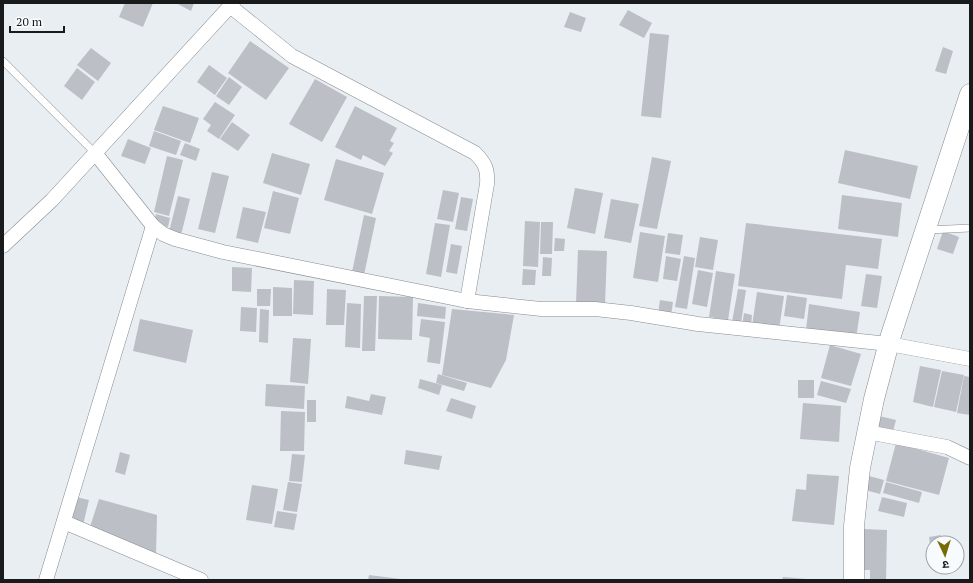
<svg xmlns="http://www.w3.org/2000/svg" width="973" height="583" font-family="'PT Serif','Noto Sans Devanagari',serif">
	<rect width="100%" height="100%" fill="#e9eef3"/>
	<g fill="#bcc0c6">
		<path d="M125,3H153L143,27L119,17Z"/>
		<path d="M176,3H194L191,11Z"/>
		<path d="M628,10L652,23L644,38L619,25Z"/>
		<path d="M570,12L586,18L581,32L564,27Z"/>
		<path d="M650,33L669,35L661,118L641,116Z"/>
		<path d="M250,41L289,68L266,100L228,73Z"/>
		<path d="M943,47L953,51L946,74L935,71Z"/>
		<path d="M91,48L111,63L98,81L77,65Z"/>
		<path d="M209,65L227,78L215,95L197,82Z"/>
		<path d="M77,68L95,82L82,100L64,86Z"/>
		<path d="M229,77L242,87L229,105L216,96Z"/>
		<path d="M315,79L347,97L322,142L289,124Z"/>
		<path d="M215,102L235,115L219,139L207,131L211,125L203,119Z"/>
		<path d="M163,106L199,118L190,143L154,130Z"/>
		<path d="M355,106L397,128L390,141L394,143L389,151L393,153L385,166L363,155L361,160L335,147Z"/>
		<path d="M232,122L250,135L238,151L220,139Z"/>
		<path d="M154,131L181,141L176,155L149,146Z"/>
		<path d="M128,139L151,148L145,164L121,156Z"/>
		<path d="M185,143L200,149L196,161L180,155Z"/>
		<path d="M845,150L918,166L910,199L838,183Z"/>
		<path d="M272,153L310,164L301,195L263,183Z"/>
		<path d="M167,156L183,160L169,216L154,212Z"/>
		<path d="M652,157L671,161L657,229L639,226Z"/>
		<path d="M336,159L384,173L372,214L324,200Z"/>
		<path d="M212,172L229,176L215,233L198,229Z"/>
		<path d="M575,188L603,193L595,234L567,228Z"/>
		<path d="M443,190L459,193L453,222L437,219Z"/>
		<path d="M273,191L299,198L290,234L264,228Z"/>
		<path d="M842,195L902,203L898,237L838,229Z"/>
		<path d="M178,196L190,199L181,235L169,232Z"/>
		<path d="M461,197L473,199L467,231L455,229Z"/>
		<path d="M611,199L639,204L631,243L604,238Z"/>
		<path d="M243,207L266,212L258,243L236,238Z"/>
		<path d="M156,214L170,218L168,227L154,224Z"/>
		<path d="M364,215L376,218L364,275L352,272Z"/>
		<path d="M525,221L540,222L538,267L523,266Z"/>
		<path d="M541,222H553L552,254H540Z"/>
		<path d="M435,223L450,225L441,277L426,274Z"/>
		<path d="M746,223L882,239L878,269L846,265L842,299L738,286Z"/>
		<path d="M943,231L959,237L953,254L937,249Z"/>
		<path d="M640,232L665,236L658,282L633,278Z"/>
		<path d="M668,233L683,235L680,255L665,253Z"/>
		<path d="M700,237L718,240L713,270L695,267Z"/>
		<path d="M555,238L565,239L564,251H554Z"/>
		<path d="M451,244L462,246L457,274L446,272Z"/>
		<path d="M578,250L607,251L605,305L576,304Z"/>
		<path d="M666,256L681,259L677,281L663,279Z"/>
		<path d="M684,256L695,258L687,309L675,307Z"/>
		<path d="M543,257L552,258L551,276H542Z"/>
		<path d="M232,267L252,268L251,292L232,291Z"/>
		<path d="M523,269L536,270L535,285H522Z"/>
		<path d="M698,270L713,273L707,307L692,304Z"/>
		<path d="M716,271L735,274L728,320L709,317Z"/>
		<path d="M866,274L882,276L877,308L861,306Z"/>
		<path d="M294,280L314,281L313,315L293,314Z"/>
		<path d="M273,287L292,288V316H273Z"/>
		<path d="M257,289H271L270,306H257Z"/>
		<path d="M327,289L346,290L344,325H326Z"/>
		<path d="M738,289L746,290L741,323L732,322Z"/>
		<path d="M757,292L784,296L779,330L752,326Z"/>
		<path d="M787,295L807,298L804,319L784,316Z"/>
		<path d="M364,296H377L375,351H362Z"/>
		<path d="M379,296L413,297L412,340L378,339Z"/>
		<path d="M660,300L673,302L671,316L658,314Z"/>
		<path d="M347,303L361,304L360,348L345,347Z"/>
		<path d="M418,303L446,307L445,319L417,316Z"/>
		<path d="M809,304L860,312L856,338L806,330Z"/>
		<path d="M241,307L257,308L256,332L240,331Z"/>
		<path d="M260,309L269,310L268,343L259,342Z"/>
		<path d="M452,309L514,315L506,360L491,388L442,375Z"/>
		<path d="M744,313L752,315L751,327L742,325Z"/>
		<path d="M140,319L193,330L186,363L133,351Z"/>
		<path d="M421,319L445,322L440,364L427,362L430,338L419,336Z"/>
		<path d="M293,338L311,339L308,384L290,382Z"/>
		<path d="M830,345L861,354L851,386L821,378Z"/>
		<path d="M920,366L941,370L933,407L913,402Z"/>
		<path d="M942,371L964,375L956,412L934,407Z"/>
		<path d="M438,374L467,383L464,391L436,383Z"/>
		<path d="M964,376L970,377V415L957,413Z"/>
		<path d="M420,379L442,385L439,395L418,388Z"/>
		<rect x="798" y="380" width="16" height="18"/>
		<path d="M821,381L851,389L846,403L817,395Z"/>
		<path d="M266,384L305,386L304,409L265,406Z"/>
		<path d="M371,394L386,397L382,415L345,408L347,396L369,401Z"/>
		<path d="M451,398L476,406L472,419L446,411Z"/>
		<rect x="307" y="400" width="9" height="22"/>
		<path d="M803,403L841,406L839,442L800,439Z"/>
		<path d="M281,411L305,412L304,451H280Z"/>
		<path d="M875,415L896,420L893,431L872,425Z"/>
		<path d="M896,443L949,458L939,495L886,481Z"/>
		<path d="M406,450L442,456L439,470L404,464Z"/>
		<path d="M120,452L130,455L125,475L115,472Z"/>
		<path d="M292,454L305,455L302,482L289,481Z"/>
		<path d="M807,474L839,476L834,525L792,521L796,489L806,490Z"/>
		<path d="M869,476L884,480L880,494L865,490Z"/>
		<path d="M288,482L302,484L297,512L283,510Z"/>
		<path d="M886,482L922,492L919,503L883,493Z"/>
		<path d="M252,485L278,489L272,524L246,520Z"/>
		<path d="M76,497L89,500L83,525L70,522Z"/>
		<path d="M882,497L907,503L904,517L878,511Z"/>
		<path d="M99,499L157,515L156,554L89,530Z"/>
		<path d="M277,511L297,514L294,530L274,527Z"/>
		<path d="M863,529L887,530L886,580H870V570H862Z"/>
		<path d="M941,535L943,543H933V551L931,552L929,537Z"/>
		<path d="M369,575L401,579V580H368Z"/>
		<path d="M783,577L807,579V580H782Z"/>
	</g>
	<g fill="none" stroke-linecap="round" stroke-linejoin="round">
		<g stroke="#878b90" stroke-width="8">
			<g id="service">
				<path d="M3,61L95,153"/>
				<path d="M928,230L970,228"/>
			</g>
		</g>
		<g stroke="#878b90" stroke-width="15">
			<g id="minor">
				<path d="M230,6L292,56L475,153C485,163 488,169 487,184L467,301"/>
				<path d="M95,153L153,226L163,234L175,239L223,252L467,301L541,309H595L631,313L698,324L889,344L970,359"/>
				<path d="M3,246L52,200L233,3"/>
				<path d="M867,432L947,447L970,458"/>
				<path d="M64,522L201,580"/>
				<path d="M46,580L153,226"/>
			</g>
		</g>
		<g stroke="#878b90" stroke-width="21">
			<path id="secondary" d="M854,580V526L860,468L874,399L891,335L970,94"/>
		</g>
		<use href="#service" stroke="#fff" stroke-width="7"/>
		<use href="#minor" stroke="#fff" stroke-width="14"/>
		<use href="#secondary" stroke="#fff" stroke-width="20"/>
	</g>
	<rect width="973" height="583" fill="none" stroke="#191a1c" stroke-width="8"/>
	<g transform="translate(945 555) rotate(176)"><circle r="19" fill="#f8fbfe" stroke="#9fa1a4"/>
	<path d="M0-3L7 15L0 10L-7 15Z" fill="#756c06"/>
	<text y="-6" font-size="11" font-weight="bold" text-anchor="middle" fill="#191a1c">उ</text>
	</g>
	<path d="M10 26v6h54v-6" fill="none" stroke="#191a1c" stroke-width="2"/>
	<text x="16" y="26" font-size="12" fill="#191a1c" stroke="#f8fbfe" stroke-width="3" paint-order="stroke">20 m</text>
</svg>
